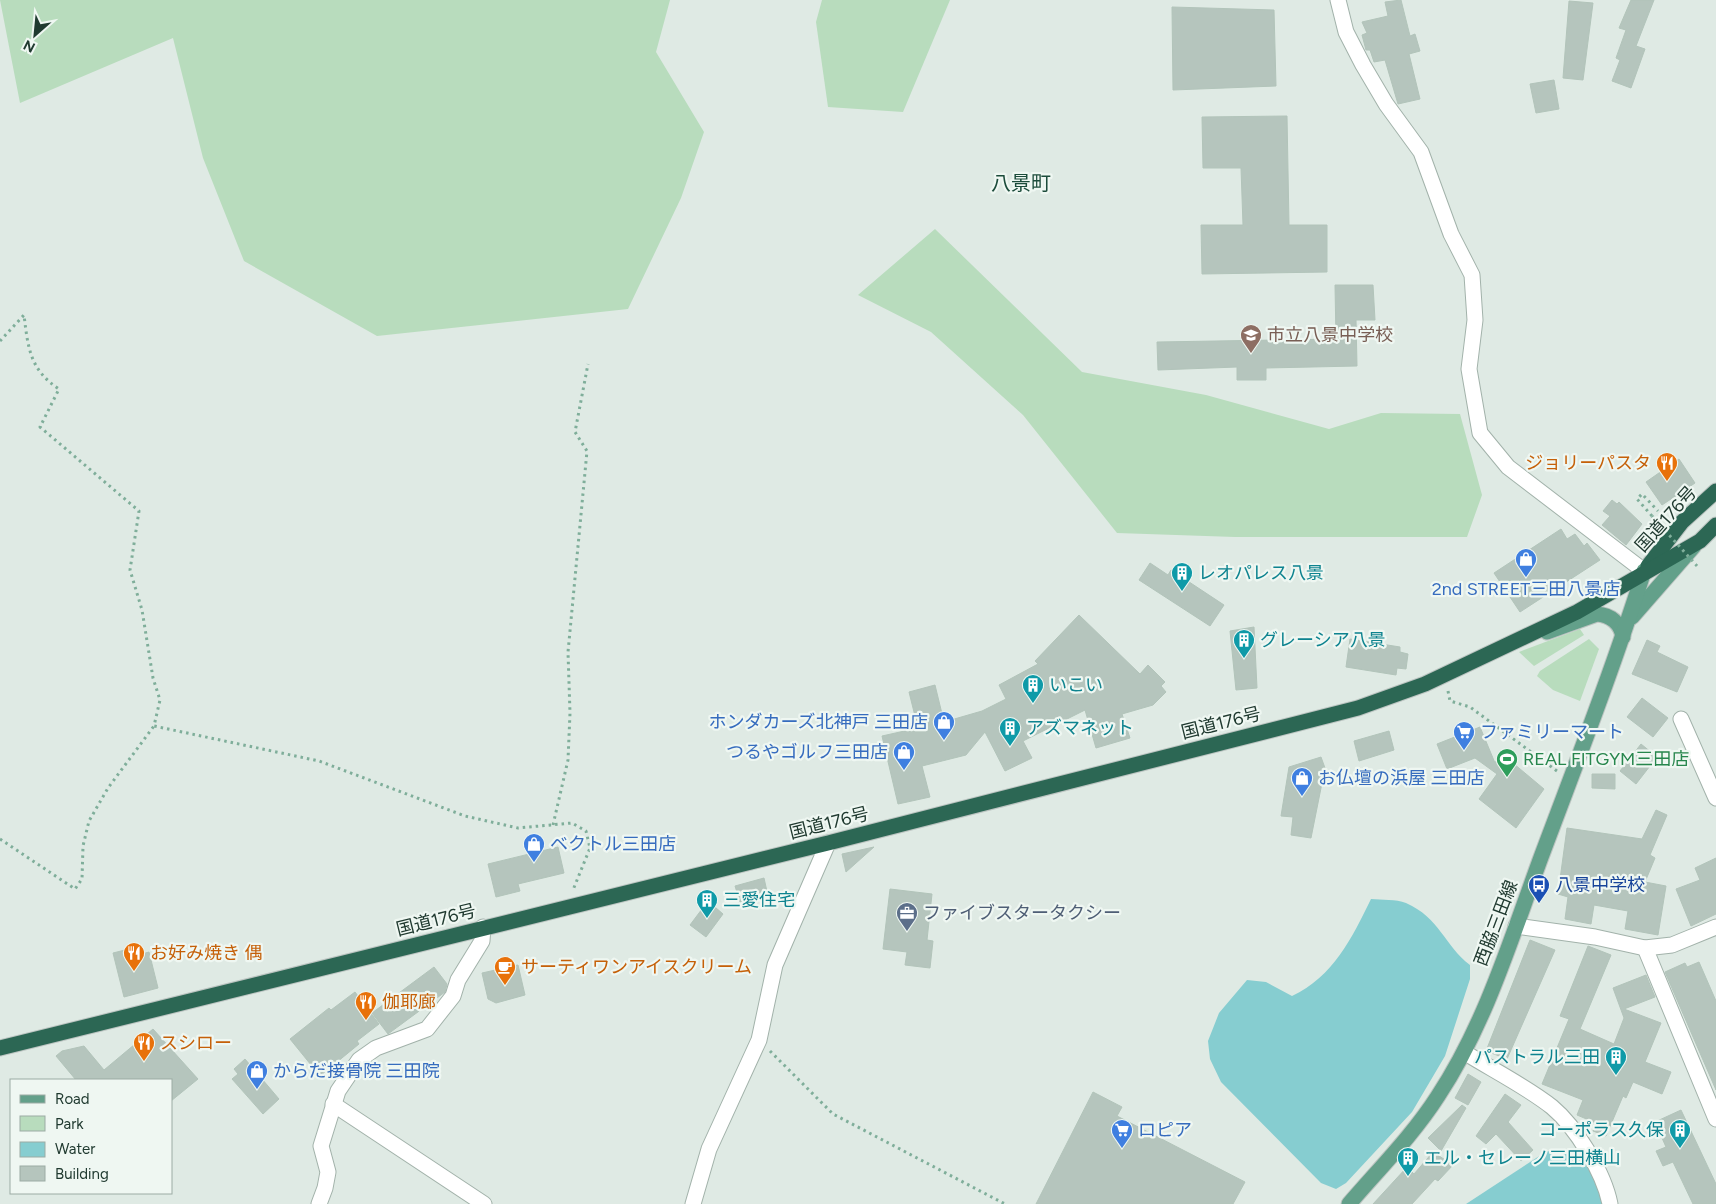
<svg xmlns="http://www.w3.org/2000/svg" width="1716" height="1204" font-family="Figtree,'Noto Sans JP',sans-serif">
	<rect width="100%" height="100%" fill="#dfeae4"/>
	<g fill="#b8dcbd">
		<path d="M0,0H670L656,52L704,132L681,198L628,309L377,336L244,261L203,158L173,38L20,103Z"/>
		<path d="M822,0H950L903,112L828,107L816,22Z"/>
		<path d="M935,229L1082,372L1206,395L1329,429L1381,413L1460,414L1482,495L1467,537H1235L1117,533L1023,415L931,332L858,295Z"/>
		<path d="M1580,629L1584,635L1534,666L1519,652Z"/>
		<path d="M1589,639L1599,649L1580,701L1553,690L1537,676L1540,671Z"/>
	</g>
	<g fill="#86cdd0">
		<path d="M1371,899C1382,900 1396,899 1406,903C1440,918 1444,945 1470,965V979L1445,1056L1412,1112L1346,1183L1336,1189L1321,1183L1221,1082L1210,1059L1208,1041L1219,1013L1247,980L1266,982L1292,996C1333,977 1352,938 1371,899Z"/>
		<path d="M1547,1151C1584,1154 1597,1166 1602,1204H1466Z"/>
	</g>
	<g fill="#b5c5bd" stroke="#b2c4ba">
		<path d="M1401,0L1410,36L1415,34L1420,51L1409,54L1420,99L1398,104L1385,60L1374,62L1370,50H1366L1362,35L1367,33L1362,22L1388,16L1385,2Z"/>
		<path d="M1631,0H1654L1636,46L1645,49L1631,88L1612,81L1620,60L1616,58L1626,30L1619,28Z"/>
		<path d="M1569,1L1593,3L1583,80L1563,78Z"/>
		<path d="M1172,7L1274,10L1276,86L1173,90Z"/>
		<path d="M1554,80L1559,109L1536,113L1530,84Z"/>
		<path d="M1287,116L1289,225H1327V272L1202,274L1201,225H1243L1241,168H1203L1202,117Z"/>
		<path d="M1335,285H1373L1375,320H1356L1357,366L1266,368V380H1237V367L1158,370L1157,342L1336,339Z"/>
		<path d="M1679,459L1695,483L1662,505L1646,482Z"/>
		<path d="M1612,500L1617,504L1619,502L1642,524L1626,545L1602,525L1610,516L1603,511Z"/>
		<path d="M1561,529L1567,539L1575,534L1584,546L1587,543L1600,560L1520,612L1494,573Z"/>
		<path d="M1150,563L1168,575L1171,570L1224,605L1210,626L1139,580Z"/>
		<path d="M1079,615L1140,674L1148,665L1165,682L1161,686L1166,692L1153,705L1122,714L1130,738L1096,748L1085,710L1023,741L1032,758L1005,771L985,732L966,755L922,766L930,797L898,804L882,736L918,728L909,692L935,685L944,722L982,711L1006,699L999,685L1038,664L1035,661Z"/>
		<path d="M1254,627L1257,688L1236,690L1230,631Z"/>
		<path d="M1350,639L1400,647V652L1408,654L1406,669L1397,668L1396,675L1346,667Z"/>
		<path d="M1647,640L1660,646L1657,652L1688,667L1677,692L1632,674Z"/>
		<path d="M1642,698L1668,718L1653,737L1627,717Z"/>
		<path d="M1480,727L1495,763L1501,753L1544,789L1516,828L1479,799L1497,774L1475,758L1447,769L1437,744Z"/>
		<path d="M1389,731L1394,750L1359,761L1354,741Z"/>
		<path d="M1641,744L1657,757L1636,784L1620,771Z"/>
		<path d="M1321,757L1325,768L1311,838L1291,835L1293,817L1281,816L1289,767Z"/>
		<path d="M1592,774H1615V789L1592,788Z"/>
		<path d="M1656,810L1667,815L1650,855L1655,858L1645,882L1666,886L1658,935L1625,929L1628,911L1594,905L1591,924L1565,919L1568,897L1558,894L1567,828L1642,839Z"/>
		<path d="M558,847L564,873L518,884L520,891L496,897L488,864Z"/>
		<path d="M874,847L846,872L842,854Z"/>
		<path d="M1716,858V914L1691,926L1676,889L1700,880L1695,868Z"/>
		<path d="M764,878L768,896L740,902L735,886Z"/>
		<path d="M890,889L932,894L927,940L933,941L930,968L905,965L907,952L883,949Z"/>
		<path d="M708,901L723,914L706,937L690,925Z"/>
		<path d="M1530,940L1555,950L1507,1059L1486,1051Z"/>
		<path d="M1588,946L1611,955L1580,1029L1614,1044L1624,1018L1613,988L1646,975L1655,997L1624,1009L1661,1023L1645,1062L1671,1072L1662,1094L1633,1082L1626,1098L1623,1096L1606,1136L1593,1131L1596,1123L1577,1115L1583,1100L1542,1084L1569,1019L1560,1016Z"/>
		<path d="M133,948L135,956L149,952L158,988L124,997L113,953Z"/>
		<path d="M1699,962L1716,1001V1090L1665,972L1685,963L1687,967Z"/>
		<path d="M518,965L525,995L496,1003L488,999L482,973Z"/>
		<path d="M434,967L447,984L445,992L388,1034L372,1013Z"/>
		<path d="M355,992L379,1024L357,1041L359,1044L320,1076L290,1039L329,1008L331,1010Z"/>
		<path d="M153,1029L198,1079L171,1101V1080H76L56,1056L62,1051L84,1046L104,1070Z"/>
		<path d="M245,1059L279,1099L263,1114L232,1079L238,1074L234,1069Z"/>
		<path d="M1468,1074L1481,1082L1468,1105L1455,1098Z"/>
		<path d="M1093,1092L1122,1107L1117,1116L1245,1182L1233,1204H1036Z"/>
		<path d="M1505,1094L1521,1105L1508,1122L1533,1150L1521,1161L1496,1134L1486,1144L1476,1136Z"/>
		<path d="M1462,1105L1466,1108L1441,1151L1428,1138Z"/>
		<path d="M1681,1110L1716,1184V1204H1693L1673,1162L1663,1166L1656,1151L1666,1147L1655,1122Z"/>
		<path d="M1433,1152L1453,1165L1438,1181L1435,1179L1412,1204H1373L1407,1167L1414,1174Z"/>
	</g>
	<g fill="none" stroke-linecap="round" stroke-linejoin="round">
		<g stroke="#a2b2aa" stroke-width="17">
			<g id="minor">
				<path d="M1338,0L1346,32L1363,65L1386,104L1421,152L1451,234L1472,275L1475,320L1469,369L1480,433L1508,467L1644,571"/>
				<path d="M1681,719L1716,798"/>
				<path d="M1516,926L1595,937L1645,948L1672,945L1716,927"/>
				<path d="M1645,948L1716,1119"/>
				<path d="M1464,1052C1491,1069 1527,1087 1552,1107C1576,1127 1604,1173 1610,1204"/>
				<path d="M333,1104L484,1204"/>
				<path d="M319,1204L325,1188L328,1172L321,1146L338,1091L359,1060L376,1048L427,1029L453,996L458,980L482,941L483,927"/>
				<path d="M693,1204L709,1149L759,1040L775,965L828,843"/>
			</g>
		</g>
		<g stroke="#bcc4c1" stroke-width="17">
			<g id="major">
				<path d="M1632,617L1694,546"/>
				<path d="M1547,632L1597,614C1610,615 1621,623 1623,637"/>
				<path d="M1349,1204C1379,1169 1413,1135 1438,1096C1485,1025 1511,939 1540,860C1576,764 1613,669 1644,571"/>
			</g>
		</g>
		<g stroke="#bcc4c1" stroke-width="17">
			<g id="highway">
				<path d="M1648,566L1682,522L1716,491"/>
				<path d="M0,1048L828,843L1358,708L1425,684L1577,612L1700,541L1716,525"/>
			</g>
		</g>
		<g stroke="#7fae9a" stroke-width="3" stroke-dasharray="2.5 4" stroke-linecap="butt">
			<path d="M0,341L24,315C28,348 30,370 59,389L40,427L139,511L130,570L142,610L153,678L160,700L154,726L319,761L465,816L518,828L572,823L586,831L590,848L573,890"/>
			<path d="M1652,516L1637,499L1642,494L1658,511"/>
			<path d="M1448,691L1450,701L1470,707L1557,771"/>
			<path d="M553,825L568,760L570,713L568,652L587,451L575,432L588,364"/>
			<path d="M0,839L75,889L82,879L83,846L89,821L108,788L154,726"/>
			<path d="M770,1051L833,1114L1005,1204"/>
		</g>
		<use href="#minor" stroke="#fff" stroke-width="15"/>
		<use href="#major" stroke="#63a08a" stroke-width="15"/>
		<use href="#highway" stroke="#2c6754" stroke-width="15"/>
		<path stroke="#7fae9a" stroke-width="3" stroke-dasharray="2.5 4" stroke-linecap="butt" d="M1652,516L1697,566"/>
	</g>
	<defs>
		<g id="school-pin" transform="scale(1.125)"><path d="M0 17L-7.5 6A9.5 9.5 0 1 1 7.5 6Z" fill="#8d6e63" stroke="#eff7f2"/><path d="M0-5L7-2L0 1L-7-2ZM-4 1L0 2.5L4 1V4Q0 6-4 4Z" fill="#fff"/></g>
		<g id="restaurant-pin" transform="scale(1.125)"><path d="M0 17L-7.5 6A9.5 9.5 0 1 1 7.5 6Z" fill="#e8710a" stroke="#eff7f2"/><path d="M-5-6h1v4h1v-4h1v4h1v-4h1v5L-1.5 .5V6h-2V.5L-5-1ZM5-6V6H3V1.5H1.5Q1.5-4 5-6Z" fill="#fff"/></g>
		<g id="shop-pin" transform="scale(1.125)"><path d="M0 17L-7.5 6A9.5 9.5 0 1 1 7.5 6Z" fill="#3f7fe0" stroke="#eff7f2"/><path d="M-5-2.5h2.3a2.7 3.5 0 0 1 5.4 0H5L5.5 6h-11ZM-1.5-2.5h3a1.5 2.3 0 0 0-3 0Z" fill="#fff"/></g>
		<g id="building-pin" transform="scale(1.125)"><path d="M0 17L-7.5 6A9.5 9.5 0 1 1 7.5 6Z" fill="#0f9aa8" stroke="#eff7f2"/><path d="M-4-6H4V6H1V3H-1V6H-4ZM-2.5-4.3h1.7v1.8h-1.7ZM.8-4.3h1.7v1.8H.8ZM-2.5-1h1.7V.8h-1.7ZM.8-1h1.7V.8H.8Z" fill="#fff"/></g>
		<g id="supermarket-pin" transform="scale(1.125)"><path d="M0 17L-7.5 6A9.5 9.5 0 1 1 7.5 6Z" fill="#3f7fe0" stroke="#eff7f2"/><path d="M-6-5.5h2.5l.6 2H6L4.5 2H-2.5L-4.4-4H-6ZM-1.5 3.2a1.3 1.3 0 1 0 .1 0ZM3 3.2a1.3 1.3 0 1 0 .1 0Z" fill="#fff"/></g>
		<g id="stadium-pin" transform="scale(1.125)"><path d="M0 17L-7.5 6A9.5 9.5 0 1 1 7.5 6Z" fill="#2e9e5b" stroke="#eff7f2"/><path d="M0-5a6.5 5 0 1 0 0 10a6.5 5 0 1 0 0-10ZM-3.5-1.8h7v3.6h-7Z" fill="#fff"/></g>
		<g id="bus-pin" transform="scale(1.125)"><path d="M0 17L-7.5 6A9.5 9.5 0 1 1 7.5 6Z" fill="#1a4fb4" stroke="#eff7f2"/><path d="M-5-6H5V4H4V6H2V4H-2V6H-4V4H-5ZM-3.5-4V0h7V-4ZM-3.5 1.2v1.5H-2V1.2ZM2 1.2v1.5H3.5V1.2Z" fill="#fff"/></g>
		<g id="office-pin" transform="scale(1.125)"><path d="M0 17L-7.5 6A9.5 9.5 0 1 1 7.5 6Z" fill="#5c6f8a" stroke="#eff7f2"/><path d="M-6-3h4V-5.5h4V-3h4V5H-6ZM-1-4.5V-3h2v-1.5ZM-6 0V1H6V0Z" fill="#fff"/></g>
		<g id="cafe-pin" transform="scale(1.125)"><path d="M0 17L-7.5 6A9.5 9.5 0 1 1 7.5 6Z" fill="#e8710a" stroke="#eff7f2"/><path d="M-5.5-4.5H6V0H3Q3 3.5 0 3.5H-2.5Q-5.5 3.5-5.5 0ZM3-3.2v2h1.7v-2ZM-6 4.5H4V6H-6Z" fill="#fff"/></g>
	</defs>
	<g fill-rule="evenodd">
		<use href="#school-pin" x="1251" y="335"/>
		<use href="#restaurant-pin" x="1667" y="463"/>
		<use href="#shop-pin" x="1526" y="559"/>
		<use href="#building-pin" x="1182" y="573"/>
		<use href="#building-pin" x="1244" y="640"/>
		<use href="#building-pin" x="1033" y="685"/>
		<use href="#shop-pin" x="944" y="722"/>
		<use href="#building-pin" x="1010" y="728"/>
		<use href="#supermarket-pin" x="1464" y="732"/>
		<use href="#shop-pin" x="904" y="752"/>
		<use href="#stadium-pin" x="1507" y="759"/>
		<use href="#shop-pin" x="1302" y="778"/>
		<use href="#shop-pin" x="534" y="844"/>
		<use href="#bus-pin" x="1539" y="885"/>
		<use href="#building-pin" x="707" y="900"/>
		<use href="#office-pin" x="907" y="913"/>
		<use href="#restaurant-pin" x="134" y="953"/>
		<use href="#cafe-pin" x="505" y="967"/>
		<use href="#restaurant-pin" x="366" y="1002"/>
		<use href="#restaurant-pin" x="144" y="1043"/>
		<use href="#building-pin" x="1616" y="1057"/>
		<use href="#shop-pin" x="257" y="1071"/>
		<use href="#supermarket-pin" x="1122" y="1130"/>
		<use href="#building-pin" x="1680" y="1130"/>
		<use href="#building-pin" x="1408" y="1158"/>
	</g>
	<g text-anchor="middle" stroke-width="4.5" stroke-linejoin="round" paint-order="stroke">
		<g font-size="18" fill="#785e54" stroke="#eff7f2" text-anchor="start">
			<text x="1267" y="341">市立八景中学校</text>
		</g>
		<g font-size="18" fill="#c56008" stroke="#eff7f2" text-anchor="start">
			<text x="1651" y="469" text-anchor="end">ジョリーパスタ</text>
			<text x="150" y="959">お好み焼き 偶</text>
			<text x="521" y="973">サーティワンアイスクリーム</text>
			<text x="382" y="1008">伽耶廊</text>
			<text x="160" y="1049">スシロー</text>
		</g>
		<g font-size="18" fill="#203a30" stroke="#eff7f2">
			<text transform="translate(1666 519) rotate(-48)" y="6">国道176号</text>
			<text transform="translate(1221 723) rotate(-14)" y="6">国道176号</text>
			<text transform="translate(829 823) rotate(-14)" y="6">国道176号</text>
			<text transform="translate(436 920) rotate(-14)" y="6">国道176号</text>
			<text transform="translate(1496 923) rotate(-69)" y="6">西脇三田線</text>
		</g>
		<g font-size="18" fill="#0d838f" stroke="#eff7f2" text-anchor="start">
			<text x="1198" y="579">レオパレス八景</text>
			<text x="1260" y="646">グレーシア八景</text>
			<text x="1049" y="691">いこい</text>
			<text x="1026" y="734">アズマネット</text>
			<text x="723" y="906">三愛住宅</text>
			<text x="1600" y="1063" text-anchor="end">パストラル三田</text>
			<text x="1664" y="1136" text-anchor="end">コーポラス久保</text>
			<text x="1424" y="1164">エル・セレーノ三田横山</text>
		</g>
		<g font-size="18" fill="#366cbe" stroke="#eff7f2" text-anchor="start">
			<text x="1526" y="595" text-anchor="middle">2nd STREET三田八景店</text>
			<text x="928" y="728" text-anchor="end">ホンダカーズ北神戸 三田店</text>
			<text x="1480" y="738">ファミリーマート</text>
			<text x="888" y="758" text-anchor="end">つるやゴルフ三田店</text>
			<text x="1318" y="784">お仏壇の浜屋 三田店</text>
			<text x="550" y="850">ベクトル三田店</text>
			<text x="273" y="1077">からだ接骨院 三田院</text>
			<text x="1138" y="1136">ロピア</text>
		</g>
		<g font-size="18" fill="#27864d" stroke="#eff7f2" text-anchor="start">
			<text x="1523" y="765">REAL FITGYM三田店</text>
		</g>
		<g font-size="18" fill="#164399" stroke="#eff7f2" text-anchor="start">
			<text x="1555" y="891">八景中学校</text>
		</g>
		<g font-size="18" fill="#4e5e75" stroke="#eff7f2" text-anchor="start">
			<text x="923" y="919">ファイブスタータクシー</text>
		</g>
		<g font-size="20" fill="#1c4c3b" stroke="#eff7f2">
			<text x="1021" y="190">八景町</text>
		</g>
	</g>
	<rect x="10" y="1079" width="162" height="115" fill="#eff7f2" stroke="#9caba4"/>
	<rect x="20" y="1095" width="25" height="8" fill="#63a08a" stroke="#9caba4"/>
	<text x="55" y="1104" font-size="15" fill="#203a30">Road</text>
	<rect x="20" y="1116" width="25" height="15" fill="#b8dcbd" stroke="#9caba4"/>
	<text x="55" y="1129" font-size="15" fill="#203a30">Park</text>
	<rect x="20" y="1142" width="25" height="15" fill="#86cdd0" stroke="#9caba4"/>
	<text x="55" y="1154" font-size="15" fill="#203a30">Water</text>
	<rect x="20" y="1166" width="25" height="15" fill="#b5c5bd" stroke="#9caba4"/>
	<text x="55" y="1179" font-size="15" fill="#203a30">Building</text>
	<g transform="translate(35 35) rotate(207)" stroke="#eff7f2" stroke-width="4" paint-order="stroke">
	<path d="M0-4L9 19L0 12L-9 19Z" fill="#203a30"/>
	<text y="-8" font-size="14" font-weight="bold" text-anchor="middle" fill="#203a30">N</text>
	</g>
</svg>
